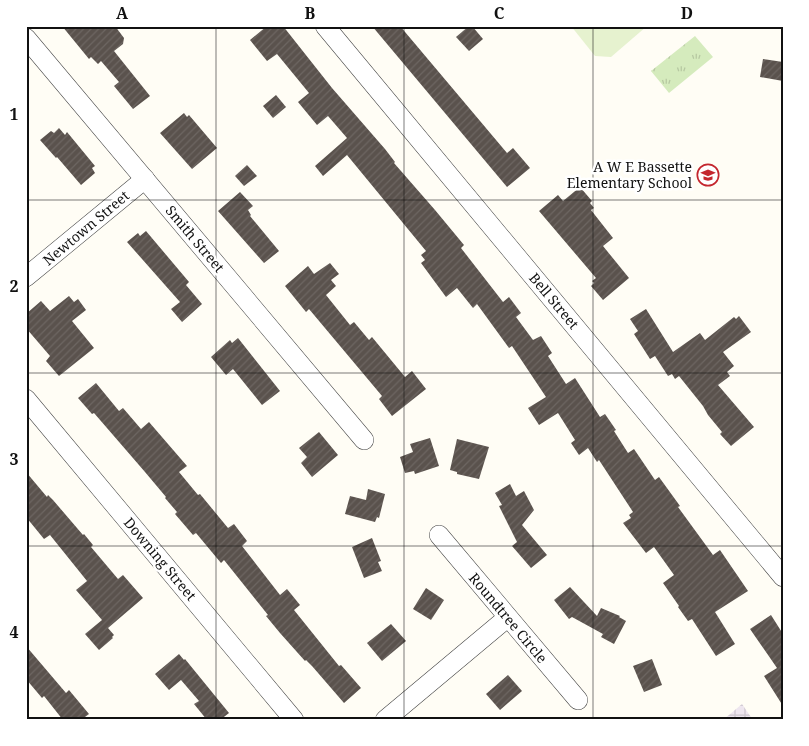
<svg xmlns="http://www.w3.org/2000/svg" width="809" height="746" font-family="'Noto Serif',serif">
	<defs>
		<pattern id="industrial-grid" width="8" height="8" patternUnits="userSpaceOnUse" patternTransform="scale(1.25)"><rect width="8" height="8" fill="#eee6ef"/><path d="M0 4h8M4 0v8" fill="none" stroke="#cbc4cc"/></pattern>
		<pattern id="grass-tufts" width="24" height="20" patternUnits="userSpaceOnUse" patternTransform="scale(1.25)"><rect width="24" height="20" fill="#d5ebbd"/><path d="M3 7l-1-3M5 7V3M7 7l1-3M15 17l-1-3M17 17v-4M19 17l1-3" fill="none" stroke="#b6c8a1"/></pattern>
		<pattern id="building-hatch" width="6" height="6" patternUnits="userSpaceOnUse" patternTransform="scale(1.25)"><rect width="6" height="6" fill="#5a524d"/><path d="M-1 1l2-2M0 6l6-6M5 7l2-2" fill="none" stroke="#6d6662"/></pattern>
	</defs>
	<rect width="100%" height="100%" fill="#fffdf5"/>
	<path fill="url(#industrial-grid)" d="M742,704L753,720H723Z"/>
	<path fill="url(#grass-tufts)" d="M695,36L713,57L669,93L651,71Z"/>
	<path fill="#e6f2cf" d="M571,26H647L611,57L595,56Z"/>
	<g fill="url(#building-hatch)">
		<path d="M62,26H115L124,38L123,44L114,51L150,96L133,109L114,86L119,82L101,61L98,64L91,57L89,59Z"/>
		<path d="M267,26H283L332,88L385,149L395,162L394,163L435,210L464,245L461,248L503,302L509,297L521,313L516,317L533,340L541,336L552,353L548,356L566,384L575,378L600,417L605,414L616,430L614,431L628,453L634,449L655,480L659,477L680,506L678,507L713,555L720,550L748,591L715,612L735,644L716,656L692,619L688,621L678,607L679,606L663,583L674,575L654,547L646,553L623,523L631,518L629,515L633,512L599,460L597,462L588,448L579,455L571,443L575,440L558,413L539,425L528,408L546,397L512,346L509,348L477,304L473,308L457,288L446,297L421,263L425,260L421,255L426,251L347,155L323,176L315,166L347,138L328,116L317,125L298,102L309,93L277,54L267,61L250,40Z"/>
		<path d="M372,26H400L507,153L513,148L530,168L507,187Z"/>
		<path d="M469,26H472L483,39L469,51L456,37Z"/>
		<path d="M763,59L783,62V81L760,77Z"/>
		<path d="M276,95L286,107L273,118L263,106Z"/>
		<path d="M184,113L187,117L189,115L217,148L192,169L160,133Z"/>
		<path d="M59,128L65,135L67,132L95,166L92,168L95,173L81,185L57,157L56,158L40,140L51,131L54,133Z"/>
		<path d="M247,165L257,176L244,186L235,176Z"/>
		<path d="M580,187L592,201L590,203L594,208L591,210L613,238L603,246L629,278L603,300L591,286L594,283L592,281L596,278L539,211L558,195L563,201Z"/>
		<path d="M240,192L253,206L248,210L251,215L250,216L279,251L264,263L218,211Z"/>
		<path d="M146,231L189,282L186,285L202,304L182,322L171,309L180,302L127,242L138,233L140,236Z"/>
		<path d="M330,263L339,274L331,280L336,286L326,295L350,325L354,322L369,340L372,337L405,377L412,371L426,389L392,416L379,399L382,396L309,309L306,312L285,286L308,266L314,274Z"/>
		<path d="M69,296L74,302L78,299L86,310L72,321L94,348L59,376L46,361L50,356L26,328V314L41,301L50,311Z"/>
		<path d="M646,309L673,352L700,333L705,340L734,317L736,319L739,316L751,332L723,352L734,366L727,372L730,376L718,385L754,427L731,446L720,434L722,432L708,415L703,406L679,376L675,379L672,374L668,376L655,356L650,359L634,334L638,331L630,319Z"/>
		<path d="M238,338L280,391L262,405L233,369L226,375L211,357L230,340L232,343Z"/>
		<path d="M96,383L119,411L123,408L141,429L149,422L187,466L179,472L198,495L200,494L228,528L234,524L247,541L242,546L280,595L287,589L300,605L294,610L339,666L341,665L361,688L344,703L312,666L306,660L305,661L280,633L266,616L268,615L224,560L221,563L196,533L193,535L175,514L177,512L165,498L166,497L145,472L94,413L92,414L78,398Z"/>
		<path d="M319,432L338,455L312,477L301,463L307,457L299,448Z"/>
		<path d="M430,438L439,466L415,474L414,471L405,473L400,457L413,452L410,444Z"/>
		<path d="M457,439L489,447L479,479L457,474V472L450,470Z"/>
		<path d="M26,472L47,497L48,495L53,500L83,535L84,534L93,545L91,547L118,579L123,575L143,598L108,628L114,635L112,637L113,638L99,650L85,634L102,620L76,590L87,581L50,535L44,539L26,517Z"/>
		<path d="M510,484L516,496L524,491L534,510L522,525L547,555L531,568L512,546L517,542L499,506L502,505L495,493Z"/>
		<path d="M368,489L385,494L379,518L377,517L375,522L345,514L350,496L366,500Z"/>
		<path d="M372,538L381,561L378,562L382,571L364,578L352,547Z"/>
		<path d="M570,587L597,616L601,608L620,616L619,617L626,621L614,644L601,637L603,634L572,617L569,619L554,600Z"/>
		<path d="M426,588L444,600L431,620L413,609Z"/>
		<path d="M771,615L783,634V706L764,676L777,668L750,629Z"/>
		<path d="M391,624L406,641L382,661L367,643Z"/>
		<path d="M26,646L66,693L69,690L89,714L81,720H63L44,696L42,698L26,679Z"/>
		<path d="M179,654L184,660L185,659L229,713L220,720H207L194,704L199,701L181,680L169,690L155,674Z"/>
		<path d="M652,659L662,685L644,692L633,666Z"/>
		<path d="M508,675L522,691L500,710L486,694Z"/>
	</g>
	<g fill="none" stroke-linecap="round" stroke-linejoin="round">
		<g stroke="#444" stroke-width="20">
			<g id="minor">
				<path d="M325,26L783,577"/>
				<path d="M26,38L364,440"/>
				<path d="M26,277L145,179"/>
				<path d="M26,399L294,720"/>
				<path d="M439,535L578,700"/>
				<path d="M385,720L507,618"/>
			</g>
		</g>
		<use href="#minor" stroke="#fff" stroke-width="19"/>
	</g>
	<path fill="none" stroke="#111" stroke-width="1" stroke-opacity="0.55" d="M216,26V720M404,26V720M593,26V720M26,200H783M26,373H783M26,546H783"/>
	<defs>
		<g id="school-ring" transform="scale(1.125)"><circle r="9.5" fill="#fff" stroke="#c4262e" stroke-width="1.5"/><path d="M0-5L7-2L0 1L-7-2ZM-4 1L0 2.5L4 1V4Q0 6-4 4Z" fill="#c4262e"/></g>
	</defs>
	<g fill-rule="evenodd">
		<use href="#school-ring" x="708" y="175"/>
	</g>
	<g text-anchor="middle" stroke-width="5" stroke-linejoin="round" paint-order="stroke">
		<g font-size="14" fill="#111" stroke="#fff" text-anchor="end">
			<text x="692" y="172">A W E Bassette<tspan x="692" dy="16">Elementary School</tspan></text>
		</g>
		<g font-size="14" fill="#111" stroke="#fff">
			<text transform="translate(86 228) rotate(-40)" y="5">Newtown Street</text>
			<text transform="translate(195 239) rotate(50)" y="5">Smith Street</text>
			<text transform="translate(554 301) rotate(50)" y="5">Bell Street</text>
			<text transform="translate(160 559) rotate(50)" y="5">Downing Street</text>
			<text transform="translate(508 618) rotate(50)" y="5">Roundtree Circle</text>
		</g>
	</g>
	<rect width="809" height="746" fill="none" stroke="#ffffff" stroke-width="55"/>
	<rect x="28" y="28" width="754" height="690" fill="none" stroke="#111" stroke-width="2"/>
	<g font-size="16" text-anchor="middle" font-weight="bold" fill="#111">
		<text x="122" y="19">A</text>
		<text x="310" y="19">B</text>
		<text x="499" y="19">C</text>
		<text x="687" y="19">D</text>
		<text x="14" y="120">1</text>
		<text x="14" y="292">2</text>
		<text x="14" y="465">3</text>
		<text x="14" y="638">4</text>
	</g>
</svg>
